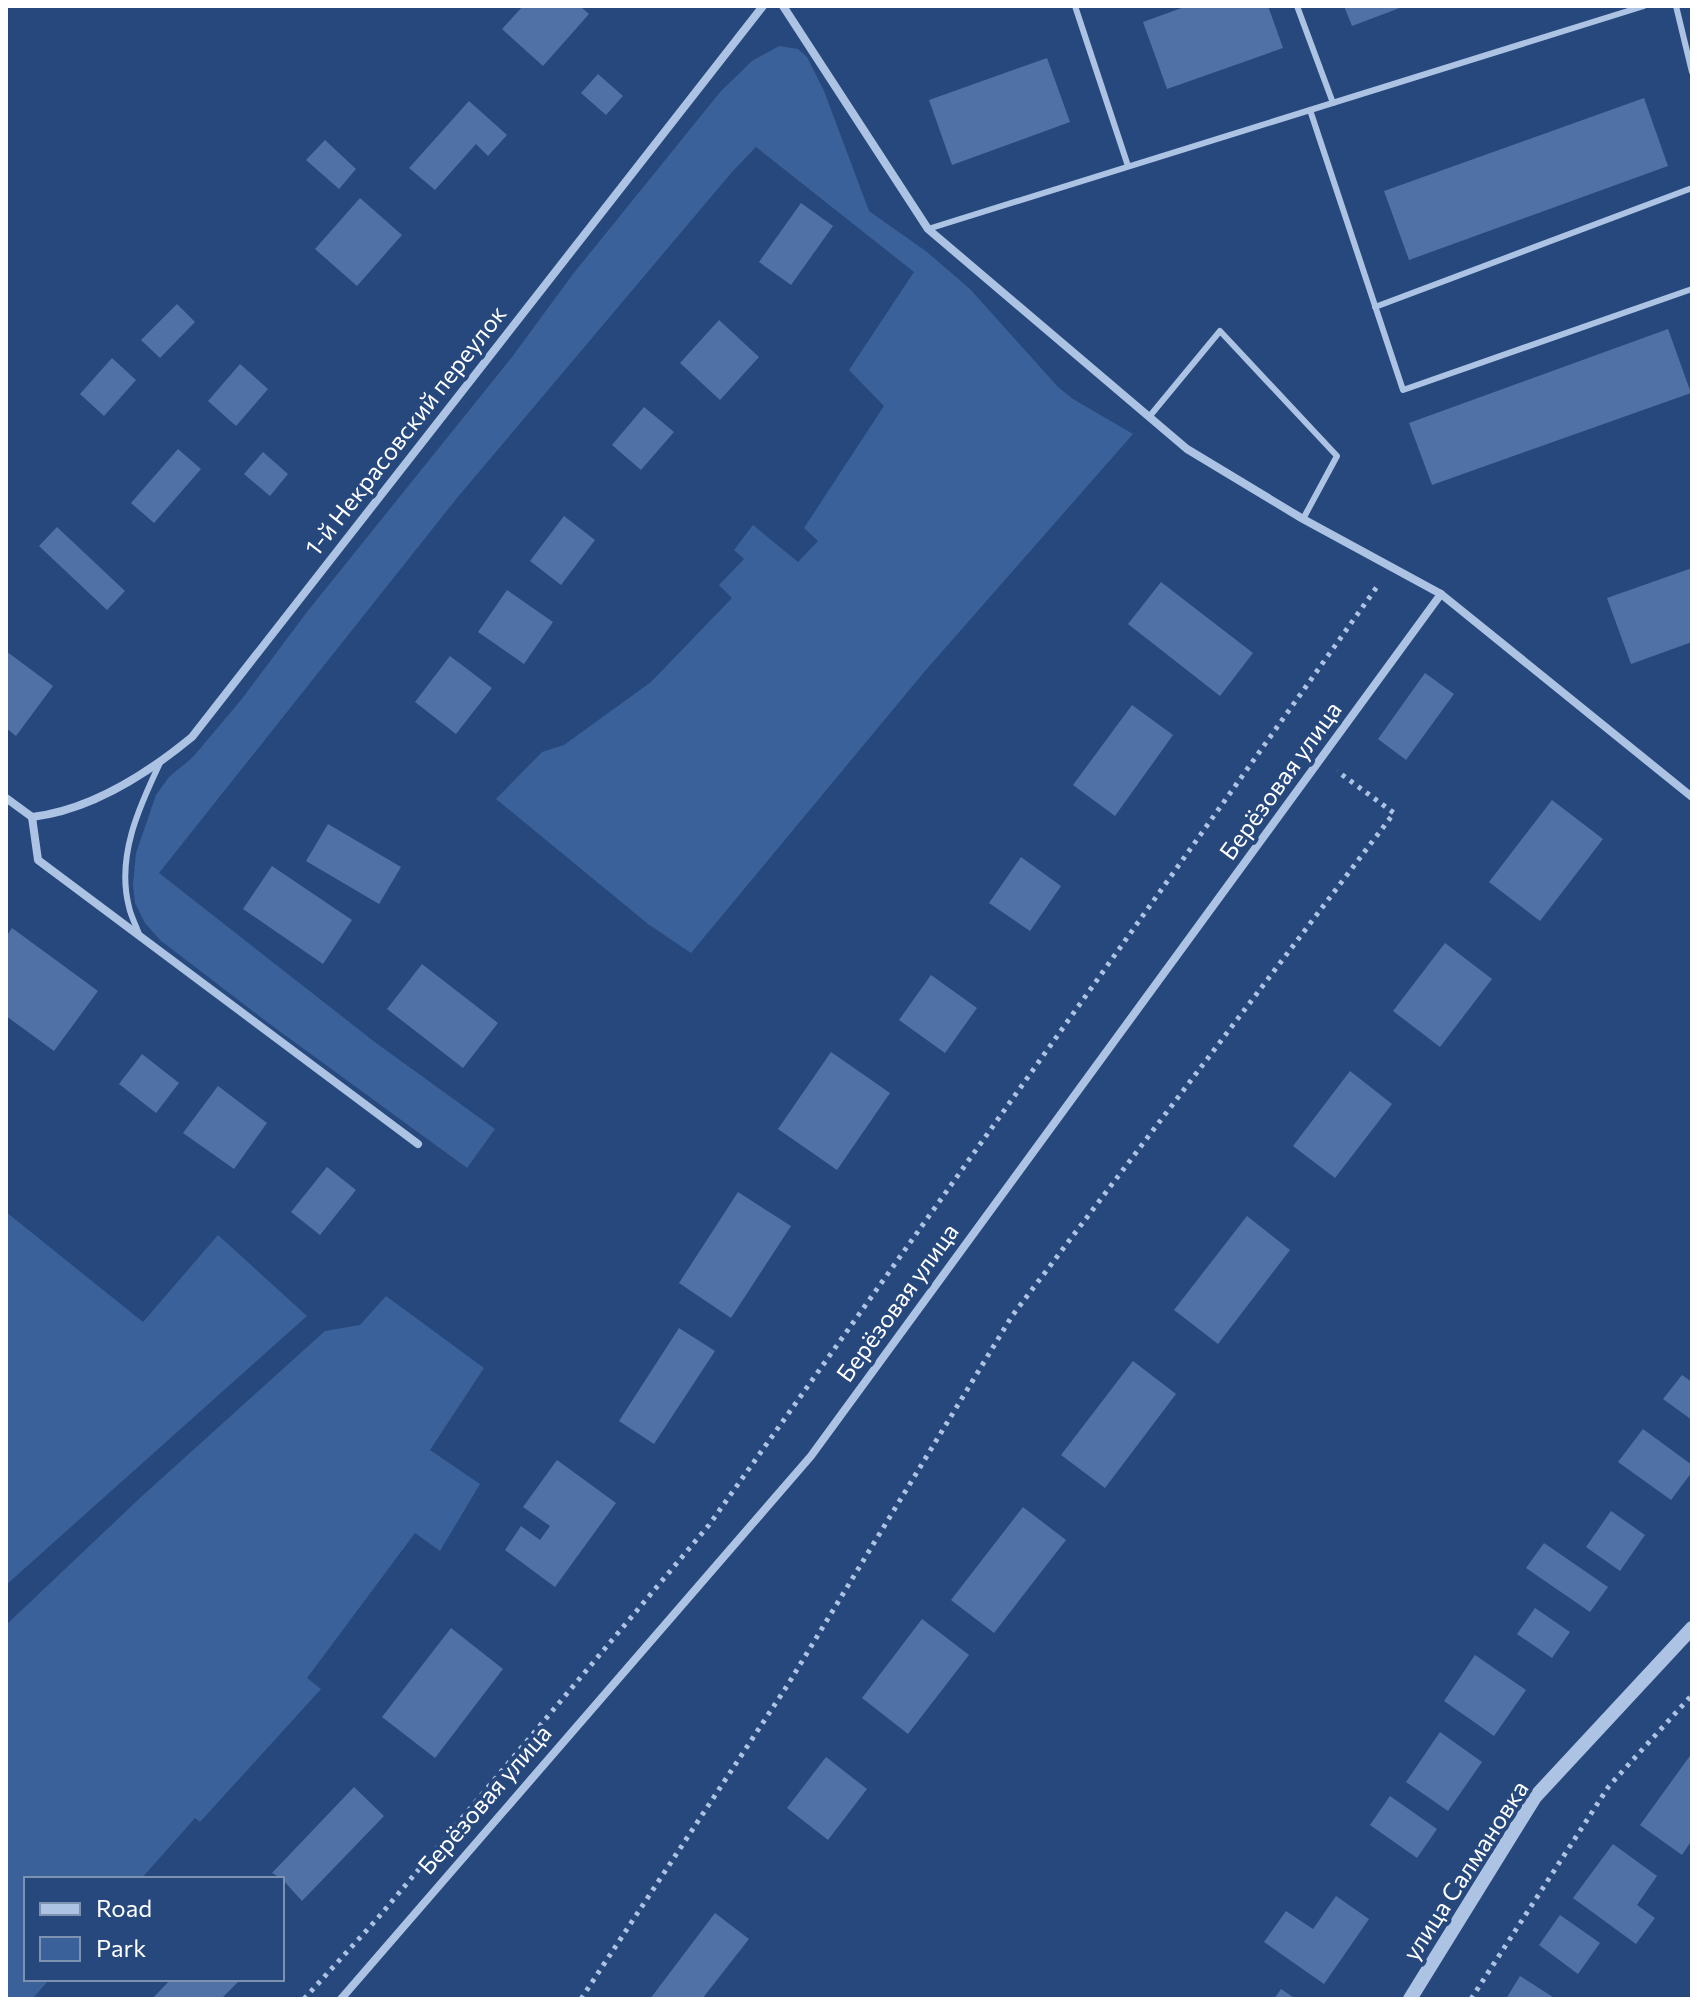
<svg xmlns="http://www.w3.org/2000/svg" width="1698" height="2005" font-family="Commissioner,sans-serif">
	<rect width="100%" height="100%" fill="#27487c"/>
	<g fill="#3b619a">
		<path d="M779,46L798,49L807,57L824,91L869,211L927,252L970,289L1058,387L1073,399L1133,434L925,671L691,953L648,924L496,799L542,752L564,745L651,682L732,598L719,585L744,559L734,550L753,525L798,562L818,541L804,528L884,406L849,370L914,272L756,147L732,172L457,498L159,873L376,1043L495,1129L467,1168L267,1022L160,940L145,923L135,903L133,885L136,853L156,795L169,777L193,757L241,700L307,612L512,357L573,274L721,91L752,61Z"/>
		<path d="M6,1212L143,1322L218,1235L307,1316L6,1585Z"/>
		<path d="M386,1296L484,1368L430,1450L480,1484L440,1551L415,1533L307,1678L321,1689L200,1822L195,1818L141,1879H26V1979H50L32,1999H6V1625L140,1498L325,1331L360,1325Z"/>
	</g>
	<g fill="#5071a5">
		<path d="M523,6H580L589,14L543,66L502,29Z"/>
		<path d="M1187,6H1268L1283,48L1167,89L1143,22Z"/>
		<path d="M1344,6H1405L1352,26Z"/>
		<path d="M1047,58L1070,122L952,165L929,100Z"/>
		<path d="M598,74L623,96L606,115L581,93Z"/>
		<path d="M1644,98L1668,166L1409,260L1384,191Z"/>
		<path d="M469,101L507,135L488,156L476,144L435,190L409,168Z"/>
		<path d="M325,140L356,169L339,189L306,160Z"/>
		<path d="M360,198L402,235L357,286L315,249Z"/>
		<path d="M801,203L833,226L791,285L759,262Z"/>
		<path d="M177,304L195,322L160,358L141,340Z"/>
		<path d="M719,320L759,357L720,400L680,363Z"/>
		<path d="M1668,329L1691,393L1432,485L1409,423Z"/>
		<path d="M112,358L136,380L104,416L80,394Z"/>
		<path d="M240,364L268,389L236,426L208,401Z"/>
		<path d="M644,407L674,432L641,470L612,445Z"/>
		<path d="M178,449L201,469L154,523L131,503Z"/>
		<path d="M263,452L288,474L270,496L244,474Z"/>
		<path d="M564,516L595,540L561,585L530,561Z"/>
		<path d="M57,527L125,591L107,610L39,546Z"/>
		<path d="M1692,568V642L1631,664L1607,598Z"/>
		<path d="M1161,582L1253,653L1220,696L1128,624Z"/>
		<path d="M507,590L553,622L524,664L478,632Z"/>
		<path d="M6,651L53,686L16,736L6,728Z"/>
		<path d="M450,656L492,688L456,734L415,702Z"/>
		<path d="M1425,673L1454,694L1406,760L1378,739Z"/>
		<path d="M1132,705L1173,735L1115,816L1073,785Z"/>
		<path d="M1552,800L1603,839L1540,921L1489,882Z"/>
		<path d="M328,824L401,867L379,904L306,861Z"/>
		<path d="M1021,857L1061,886L1030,931L989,903Z"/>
		<path d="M272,866L352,920L323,964L243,909Z"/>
		<path d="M12,928L98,991L54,1051L6,1016V937Z"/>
		<path d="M1445,943L1492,979L1440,1047L1393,1011Z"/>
		<path d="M422,964L498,1023L463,1068L387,1009Z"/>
		<path d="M931,975L977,1008L945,1053L899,1020Z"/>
		<path d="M831,1052L890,1093L837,1170L778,1129Z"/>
		<path d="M142,1054L179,1083L156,1113L119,1084Z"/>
		<path d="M1350,1071L1392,1104L1335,1178L1293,1146Z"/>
		<path d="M218,1086L267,1123L234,1169L183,1133Z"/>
		<path d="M327,1167L356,1190L320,1235L291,1212Z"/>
		<path d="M738,1192L791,1226L731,1318L679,1283Z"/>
		<path d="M1247,1216L1290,1250L1218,1344L1174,1310Z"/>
		<path d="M679,1328L715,1351L654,1444L619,1421Z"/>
		<path d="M1133,1361L1176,1394L1105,1488L1061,1455Z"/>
		<path d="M1682,1375L1692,1382V1420L1663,1399Z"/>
		<path d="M1643,1429L1692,1465V1472L1671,1500L1618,1462Z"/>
		<path d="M557,1460L616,1503L555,1587L505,1550L521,1526L540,1540L550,1526L523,1507Z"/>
		<path d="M1023,1507L1066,1540L994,1633L951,1600Z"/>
		<path d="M1611,1511L1645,1535L1620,1571L1586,1547Z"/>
		<path d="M1544,1543L1608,1587L1590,1612L1526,1568Z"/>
		<path d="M1535,1608L1570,1632L1552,1658L1517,1634Z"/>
		<path d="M922,1619L969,1655L908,1734L862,1698Z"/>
		<path d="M451,1628L503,1669L435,1758L382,1717Z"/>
		<path d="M1475,1655L1526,1690L1494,1736L1444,1701Z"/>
		<path d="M1440,1732L1482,1762L1448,1811L1406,1782Z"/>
		<path d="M1692,1753V1840L1682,1855L1640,1825Z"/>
		<path d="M826,1757L867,1789L828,1840L787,1808Z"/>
		<path d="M354,1787L384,1816L302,1901L282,1879L272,1873Z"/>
		<path d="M1390,1796L1437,1829L1417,1858L1370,1825Z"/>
		<path d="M1613,1844L1657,1876L1637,1905L1655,1918L1636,1944L1573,1898Z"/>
		<path d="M1336,1896L1369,1919L1324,1984L1264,1942L1286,1911L1313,1929Z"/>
		<path d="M715,1913L749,1939L702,1999H650Z"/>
		<path d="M1560,1915L1600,1943L1578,1974L1539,1945Z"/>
		<path d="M1520,1976L1556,1999H1506Z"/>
		<path d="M171,1979H241L221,1999H152Z"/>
		<path d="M1281,1989L1296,1999H1274Z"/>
	</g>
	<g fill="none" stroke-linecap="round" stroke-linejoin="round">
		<g stroke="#adc3e4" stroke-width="5" stroke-dasharray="4 6" stroke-linecap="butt">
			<path d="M304,1999L377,1919L709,1525L1379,584"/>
			<path d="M581,1999L787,1686L1012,1316L1394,813L1337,771"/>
			<path d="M1471,1999L1609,1786L1692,1695"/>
		</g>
		<g stroke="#adc3e4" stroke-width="6">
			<path d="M1075,6L1128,166"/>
			<path d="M1297,6L1333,103"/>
			<path d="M1676,6L1692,72"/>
			<path d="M1310,110L1403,390L1692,289"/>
			<path d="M928,229L1644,6"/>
			<path d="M1375,307L1692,188"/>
			<path d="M1149,417L1220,331L1337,456L1303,519"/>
			<path d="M140,937C137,927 131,917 129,907C116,857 139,807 160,763"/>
		</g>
		<g stroke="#adc3e4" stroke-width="8">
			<path d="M783,6L928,229L1187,449L1303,519L1441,594L1692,797"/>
			<path d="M6,798L32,817"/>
			<path d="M32,817C91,810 147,774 192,737L763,6"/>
			<path d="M32,817L38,860L418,1144"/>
			<path d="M341,1999L811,1456L1441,594"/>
		</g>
		<path stroke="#adc3e4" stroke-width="14" d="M1410,1999L1535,1797L1692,1628"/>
	</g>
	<g text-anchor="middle" stroke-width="8" stroke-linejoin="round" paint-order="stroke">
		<g font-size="24" fill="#fff" stroke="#27487c">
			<text transform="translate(406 431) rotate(-52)" y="8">1-й Некрасовский переулок</text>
			<text transform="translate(1281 781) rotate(-54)" y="8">Берёзовая улица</text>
			<text transform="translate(898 1303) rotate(-54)" y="8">Берёзовая улица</text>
			<text transform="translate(485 1800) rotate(-49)" y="8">Берёзовая улица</text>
			<text transform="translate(1466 1871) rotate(-57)" y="8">улица Салмановка</text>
		</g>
	</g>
	<rect width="1698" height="2005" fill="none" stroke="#ffffff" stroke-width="16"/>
	<rect x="24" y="1877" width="260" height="104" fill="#27487c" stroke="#7d91b0" stroke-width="2"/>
	<rect x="40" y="1903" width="40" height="12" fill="#adc3e4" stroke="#7d91b0" stroke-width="2"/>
	<text x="96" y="1917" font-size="24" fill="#ffffff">Road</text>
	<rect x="40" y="1937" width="40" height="24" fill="#3b619a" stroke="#7d91b0" stroke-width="2"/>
	<text x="96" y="1957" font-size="24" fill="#ffffff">Park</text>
</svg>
